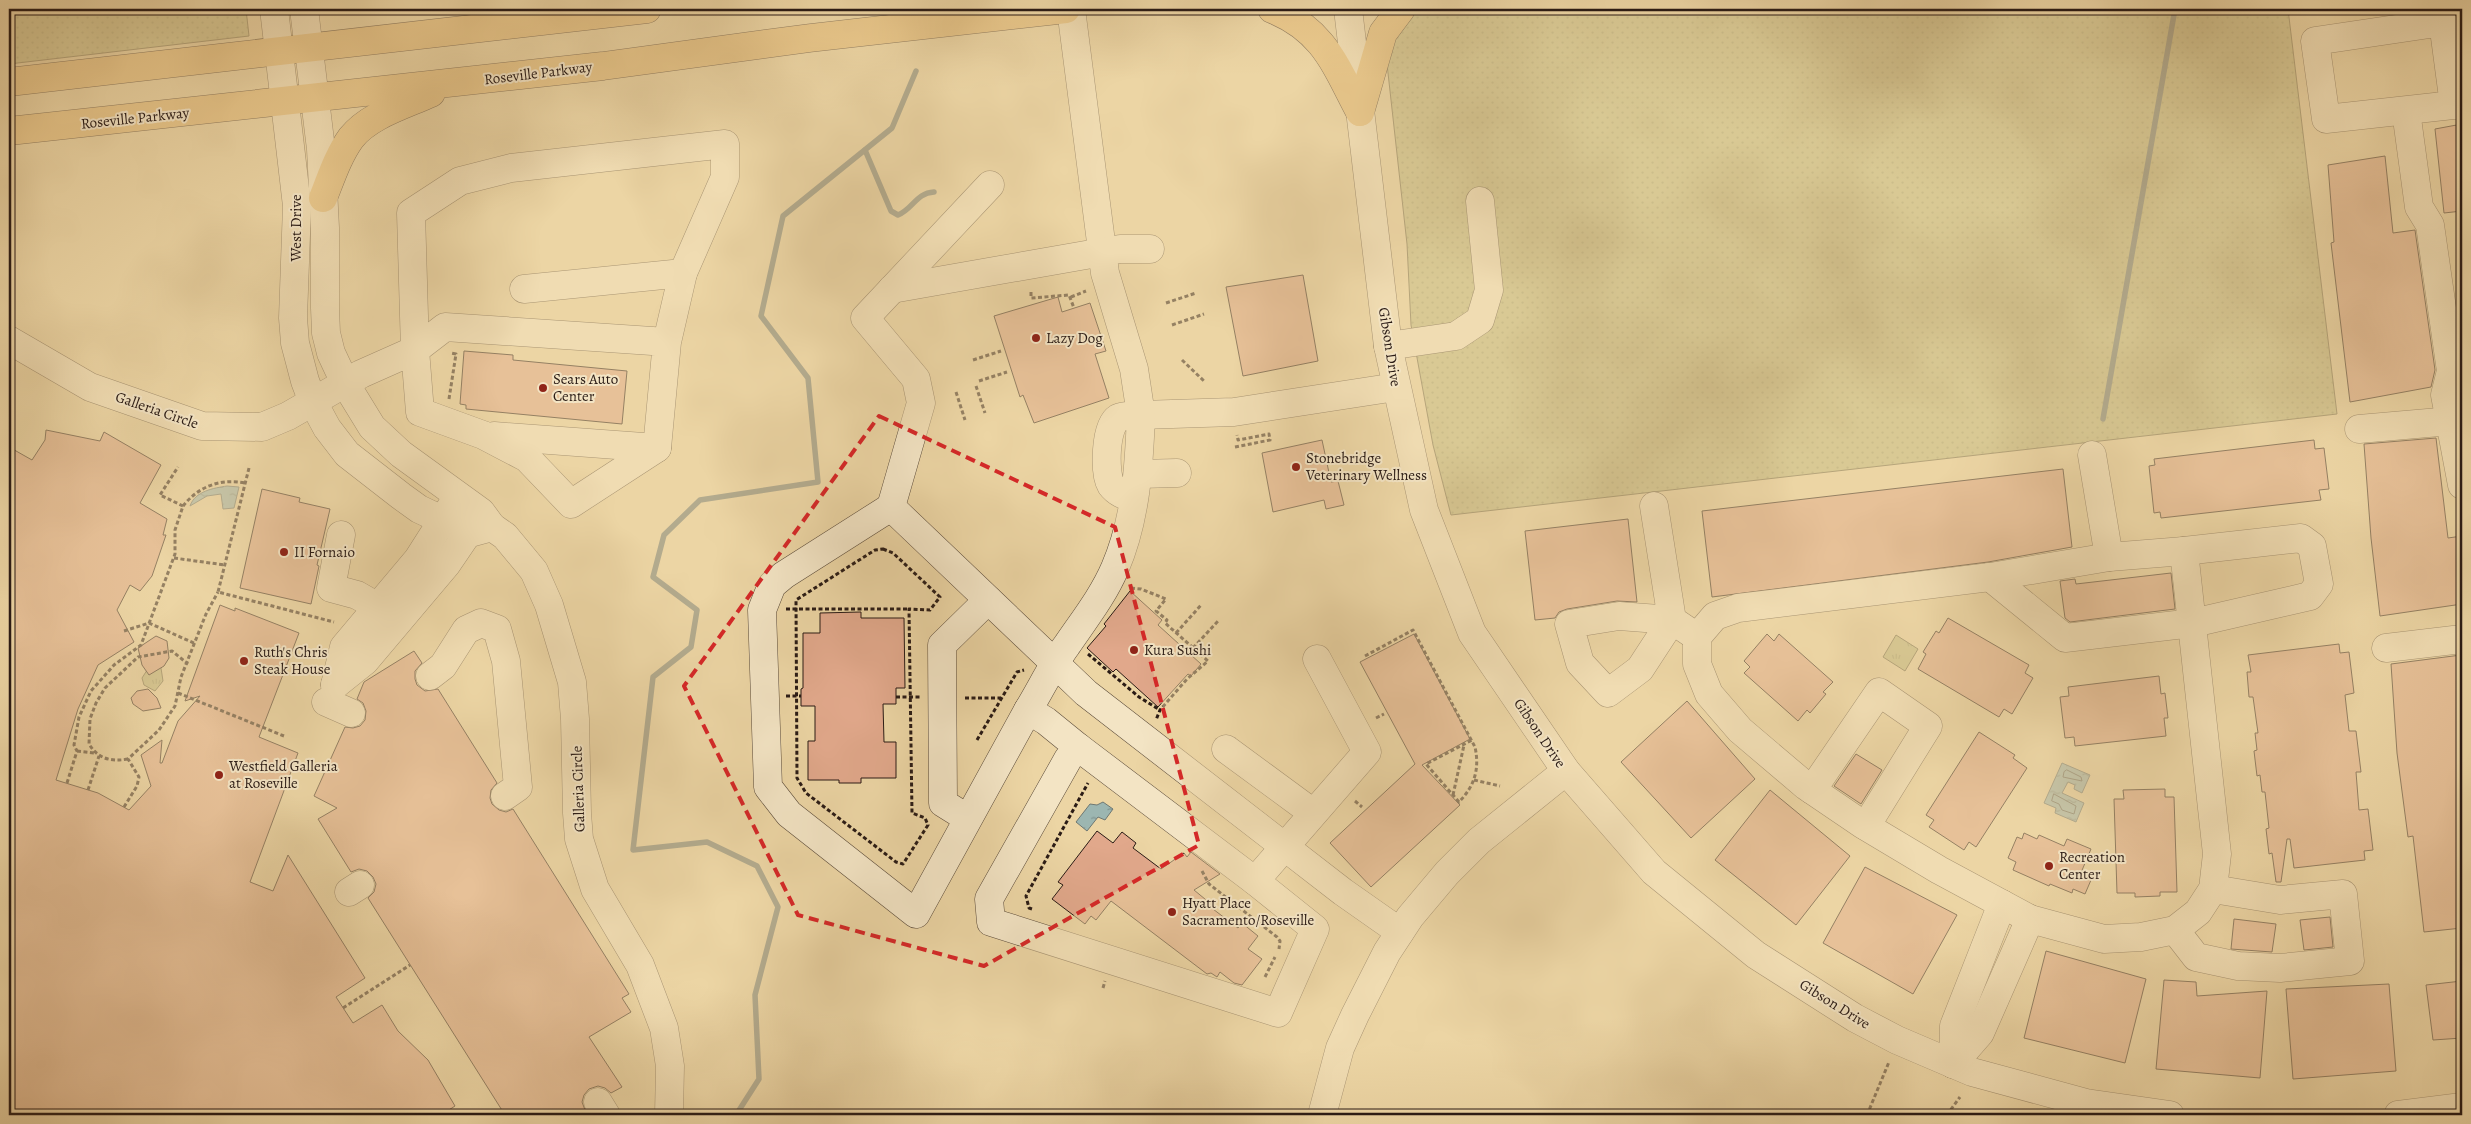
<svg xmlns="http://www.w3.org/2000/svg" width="2471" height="1124" font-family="Alegreya,serif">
	<defs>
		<pattern id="grass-dots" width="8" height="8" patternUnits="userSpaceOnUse" patternTransform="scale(1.25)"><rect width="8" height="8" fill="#c0bb80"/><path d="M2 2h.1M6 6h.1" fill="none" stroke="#a5a06e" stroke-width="1.8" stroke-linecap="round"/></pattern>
		<pattern id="park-tufts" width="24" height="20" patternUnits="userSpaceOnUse" patternTransform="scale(1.25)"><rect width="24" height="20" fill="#c0bb80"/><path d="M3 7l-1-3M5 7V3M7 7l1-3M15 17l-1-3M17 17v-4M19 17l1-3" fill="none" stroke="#a5a06e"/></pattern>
		<pattern id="water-ripples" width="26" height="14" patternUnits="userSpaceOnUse" patternTransform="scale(1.25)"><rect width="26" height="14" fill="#9cb6b1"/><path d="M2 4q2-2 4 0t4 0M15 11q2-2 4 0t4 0" fill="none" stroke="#7f938f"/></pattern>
	</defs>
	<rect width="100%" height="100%" fill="#ecd5a4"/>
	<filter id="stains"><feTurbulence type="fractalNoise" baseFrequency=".004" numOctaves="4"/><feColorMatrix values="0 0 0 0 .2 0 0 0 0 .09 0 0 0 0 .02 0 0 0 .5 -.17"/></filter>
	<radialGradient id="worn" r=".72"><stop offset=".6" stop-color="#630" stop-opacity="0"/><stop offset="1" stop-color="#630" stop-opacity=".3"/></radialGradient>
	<g fill="url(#grass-dots)" stroke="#756b4a">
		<path d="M9,9H246L249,36L9,64Z"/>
		<path d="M1416,9H2288L2337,414L1451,515L1433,445L1411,325L1407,244L1386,55L1396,26Z"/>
	</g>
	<g fill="url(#park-tufts)" stroke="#756b4a">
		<path d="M1896,635L1918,649L1905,671L1883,657Z"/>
		<path d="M157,665L161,668L163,681L155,691L144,685L142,678L149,667Z"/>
	</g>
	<g fill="url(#water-ripples)" stroke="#6e7873">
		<path d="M227,486L239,487L234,508L223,509L221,494L207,496L190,506C195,491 214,488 227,486Z"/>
		<path d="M2062,763L2090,775L2082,793L2074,789L2075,785L2068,782L2062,793L2084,803L2076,822L2055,813L2056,808L2044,803Z"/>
		<path d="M1103,802L1113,809L1105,820L1098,817L1087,831L1076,822L1090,804L1097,805Z"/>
	</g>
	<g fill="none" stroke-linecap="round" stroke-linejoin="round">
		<g stroke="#636863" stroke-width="1">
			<path d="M2067,770L2081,777L2082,781L2063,777L2064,772Z"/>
			<path d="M2054,794L2076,806L2074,814L2062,810L2059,804L2052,801Z"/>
		</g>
		<g stroke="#6e7873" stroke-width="5.5">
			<path d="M865,150L891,211L898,215C913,209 916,193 934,192"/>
			<path d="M2103,419L2175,9"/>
			<path d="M736,1115L759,1079L755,995L778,907L757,866L707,842L633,850L653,677L691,647L697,610L653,577L664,535L700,500L818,482L808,378L761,316L783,216L892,128L916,71"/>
		</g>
	</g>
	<g fill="#e1a88b" stroke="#2a1b15">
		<path d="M2462,124V211L2444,213L2435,129Z"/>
		<path d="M2385,156L2393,233L2415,230L2435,370L2431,387L2350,402L2331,243L2334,242L2328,165Z"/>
		<path d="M1303,275L1318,361L1243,376L1226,287Z"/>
		<path d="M1058,297L1062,312L1090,303L1106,351L1095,354L1109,398L1034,423L1023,395L1020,397L994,316Z"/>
		<path d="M464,351L513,355V360L627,371L622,424L466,409V405L460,404Z"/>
		<path d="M46,430L100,441L104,432L161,465L140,503L167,519L163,535H166L152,576L140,591L130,585L117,610L134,642L98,665L78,709L56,780L98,793L129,810L151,786L141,755L162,740L160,763H162L178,721L200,696L185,701L220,605L235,611V608L299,633L259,737L298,753L250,882L273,891L288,855L365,978L336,997L353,1023L382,1005L398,1031L428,1060L455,1106L441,1115H9V447L32,460L45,440Z"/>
		<path d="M2436,438L2448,538L2462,536V604L2380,616L2371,538L2364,444Z"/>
		<path d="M1322,440L1331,482L1338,481L1344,505L1326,509L1324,500L1273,512L1262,453Z"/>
		<path d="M2314,440L2315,449L2324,448L2329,489L2319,490L2321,500L2161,518L2160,512L2154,513L2149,466L2155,465L2154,459Z"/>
		<path d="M2063,469L2072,547L1988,562L1712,597L1702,511Z"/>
		<path d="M262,489L300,498L299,502L330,509L317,565L319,566L311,604L240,588Z"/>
		<path d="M1628,519L1637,602L1617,601L1567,609L1559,612L1555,618L1535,620L1525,531Z"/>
		<path d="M2171,573L2175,609L2070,622L2065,618L2060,581L2075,579L2076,584Z"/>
		<path d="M1130,591L1162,620L1158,625L1201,664L1191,676L1188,674L1158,707L1116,669L1113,672L1087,648L1106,626L1104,624Z"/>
		<path d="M861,612V618H904L905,688H896V704H883L884,742H896V778H861V783H839V780H808V741H815V706H801V689L803,688V633H820V613Z"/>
		<path d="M1948,618L2029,665L2025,673L2033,678L2012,714L2004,709L1999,717L1918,669L1926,654L1923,652L1936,631L1939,633Z"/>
		<path d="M1414,634L1470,739L1422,765L1460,805L1371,887L1330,843L1415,764L1360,662Z"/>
		<path d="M1767,634L1774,641L1779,634L1833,682L1823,692L1826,694L1810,713L1807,710L1798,721L1744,673L1750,667L1744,661Z"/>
		<path d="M156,636L167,641L169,658L164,666L149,675L142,665L138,648Z"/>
		<path d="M2339,644L2340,653L2349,652L2354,693L2345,695L2349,731H2356L2361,772H2356L2359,810L2368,809L2373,850L2364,851L2365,860L2294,868L2290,839H2287L2281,882H2276L2272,853L2269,854L2266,829L2269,828L2265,792H2262L2260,775L2257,776L2254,751L2257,750L2255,733H2258L2253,697H2249L2247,672H2251L2248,655Z"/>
		<path d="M414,651L422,663L415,671V679L417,685L425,691L438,689L497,783L491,790L490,798L492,804L499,810L506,812L513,809L629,994L622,998L631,1012L589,1037L622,1087L611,1093L605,1088L598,1086L589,1089L584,1095L582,1102L585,1110L576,1115H505L368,898L374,892L376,884L373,877L367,871L359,869L351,872L318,819L337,808L314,796L345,727L353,728L360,726L365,720L366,711L363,703L357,699L364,682Z"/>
		<path d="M2461,655L2462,928L2424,932L2413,836L2408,837L2397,753L2391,664Z"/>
		<path d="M2159,676L2161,694L2165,693L2168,718H2164L2166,736L2075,746L2074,737L2065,738L2060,697L2069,696L2068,687Z"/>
		<path d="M148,689L157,698L161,708L143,711L133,704L131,698L137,691Z"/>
		<path d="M1687,701L1755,779L1691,838L1621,762Z"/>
		<path d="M1979,732L2015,755L2013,758L2027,768L1976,847L1969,842L1964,850L1929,827L1934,820L1926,815Z"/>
		<path d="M1856,754L1882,770L1861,804L1834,786Z"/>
		<path d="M2165,789V797H2174L2177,892H2160V896L2135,897V893H2117L2114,799H2124L2123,790Z"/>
		<path d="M1770,790L1850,856L1796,925L1715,860Z"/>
		<path d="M1097,831L1113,843L1122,832L1136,843L1133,848L1161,869L1184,853L1187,857L1191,852L1220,874L1194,890L1211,904L1209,906L1238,928L1242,923L1258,936L1248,949L1262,959L1242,985L1234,983L1220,972L1217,977L1211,973L1207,974L1111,901L1096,920L1091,916L1085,924L1052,899L1063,885L1058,882Z"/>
		<path d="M2024,833L2037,839L2039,835L2064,846L2067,839L2091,849L2080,875L2091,880L2085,894L2073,889L2072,893L2050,884L2049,886L2013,870L2016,862L2008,858L2017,837L2022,839Z"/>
		<path d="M1865,867L1957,915L1913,994L1823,943Z"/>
		<path d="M2330,917L2333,947L2304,950L2300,920Z"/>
		<path d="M2234,919L2276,924L2272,952L2231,949Z"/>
		<path d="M2046,951L2146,979L2125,1063L2024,1038Z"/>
		<path d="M2164,980L2196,982L2197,996L2267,991L2260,1078L2156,1069Z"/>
		<path d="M2462,981V1038L2433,1040L2426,985Z"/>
		<path d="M2389,984L2396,1071L2293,1079L2286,989Z"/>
	</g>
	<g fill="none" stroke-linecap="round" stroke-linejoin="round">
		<g stroke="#5a4a39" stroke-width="29">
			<g id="minor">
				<path d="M274,9L297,206L293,318L295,343L305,381L313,402L327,428L347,454L401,496L419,509L470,533L492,527"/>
				<path d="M304,9L321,149L325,228V308L326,333L331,353L345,383L372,427L401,454L481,512L492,527L505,536L534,571L549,605L572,682L575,719L577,813L579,839L595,889L640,965L664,1028L670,1066L669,1115"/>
				<path d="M1071,9L1105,273L1134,369L1141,415L1234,412L1396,387"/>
				<path d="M1348,9L1388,346L1424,510L1472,633L1566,771L1654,872L1756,955L1855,1018L1897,1040L1972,1072L2086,1103L2170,1115"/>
				<path d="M2454,105L2443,22L2315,41L2326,119L2462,104"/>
				<path d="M2406,111L2419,207L2430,225L2451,371L2445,395L2462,485"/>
				<path d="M990,185L865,318L916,379L921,403L891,507L1086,693L1343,892L1400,932"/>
				<path d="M524,289L683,273"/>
				<path d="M892,289L1120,249H1150"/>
				<path d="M9,340L90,387L202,426L262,427L288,416L361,374L415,350L411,213L460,181L511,168L725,144V177L683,273L667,342L445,327L415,350L420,412L483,435L527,458L571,504L657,448L667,342"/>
				<path d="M1388,346L1456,336L1480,320L1489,290L1480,201"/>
				<path d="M2359,429L2451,421"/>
				<path d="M494,436L657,448"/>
				<path d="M2092,455L2109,557"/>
				<path d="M1139,474L1177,473"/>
				<path d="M1134,499C1126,496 1117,493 1111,485C1104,473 1105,426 1118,418C1124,415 1135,416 1141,415C1139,467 1136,519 1115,568C1103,596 1084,620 1067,645C1052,665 1041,689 1028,710L1046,721L1078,747L1068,759L989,899L991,922L1278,1013L1315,929L1255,881L1367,752L1317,659"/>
				<path d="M1654,506L1672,620L1640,669L1608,693L1580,663L1569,624L1619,616L1672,620L1697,637"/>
				<path d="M891,507L784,575L772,585L762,610L768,787L789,814L916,914L1028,710"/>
				<path d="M341,535L331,588L357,595L378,607"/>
				<path d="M2184,551L2217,854L2213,889L2198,912L2175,930L2141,937L2104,939L2030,919L1939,870L1862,824L1806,786L1740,730L1709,694L1697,664V637L1715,616L1738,608L1990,577L2109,557Z"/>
				<path d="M1990,577L2065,638L2193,623L2310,596L2319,584L2312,546L2301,538L2184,551"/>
				<path d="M2386,648L2462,639"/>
				<path d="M430,676L443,666L466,630L481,623L497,629L506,661L518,787L505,796"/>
				<path d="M335,685L344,647L418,559L453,504"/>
				<path d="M335,685L365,661L446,565L478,518"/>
				<path d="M326,702L351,713"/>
				<path d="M1078,747L1255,881"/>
				<path d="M1226,749L1313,813"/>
				<path d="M1812,790L1879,692L1928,726L1866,826"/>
				<path d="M967,818L943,803L942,645L988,600"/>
				<path d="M349,892L360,885"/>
				<path d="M2175,930L2196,957L2238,966L2280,968L2350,961L2343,894L2280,900L2213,889"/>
				<path d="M1953,1064L1954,1026L2002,904"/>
				<path d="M1953,1064L1980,1033L2030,919"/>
				<path d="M598,1102L606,1115"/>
				<path d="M1322,1115L1340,1048L1355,1015L1387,952L1410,917L1447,873L1479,841L1566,771"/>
				<path d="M2398,1115L2462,1107"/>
			</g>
		</g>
		<g stroke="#2a1b15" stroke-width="29">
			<g id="major">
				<path d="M1272,9C1324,30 1335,65 1360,112"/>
				<path d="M9,82L647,9"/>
				<path d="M1360,112L1383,33L1401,9"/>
				<path d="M9,131L603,66L810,38L1066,9"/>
				<path d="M323,198C331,178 338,156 351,138C369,115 405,105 431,93"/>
			</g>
		</g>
		<g stroke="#2a1b15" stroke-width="3" stroke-dasharray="4 2.5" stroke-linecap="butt">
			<path d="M1031,292V298L1069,295L1074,308"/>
			<path d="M1071,297L1086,291"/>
			<path d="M1166,303L1196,293"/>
			<path d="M1172,325L1204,314"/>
			<path d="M973,360L1001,351"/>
			<path d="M1182,360L1204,381"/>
			<path d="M979,381L1007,372"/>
			<path d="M976,386L985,413"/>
			<path d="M956,392L965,420"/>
			<path d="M449,399L456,354L451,353"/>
			<path d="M1235,447L1270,440L1269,434L1238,440L1237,435"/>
			<path d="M249,468L218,592L334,622"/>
			<path d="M183,506C198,487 220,478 245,483"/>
			<path d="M883,549L893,553L940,597L930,610L909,609L912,813L925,818L928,825L903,864L896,862L806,793L797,778L796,600L875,550Z"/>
			<path d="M174,558L225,565"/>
			<path d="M1131,588L1141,589L1166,599L1156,611L1167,620L1165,623L1208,661L1187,679L1160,710L1156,720"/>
			<path d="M786,609H909"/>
			<path d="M124,631L149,623L196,644"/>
			<path d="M1176,633L1202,604"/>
			<path d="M1193,648L1218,621"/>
			<path d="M1088,654L1139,697L1160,710"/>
			<path d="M1365,656L1413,630L1475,747C1480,770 1474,787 1458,803"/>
			<path d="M178,693L284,736"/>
			<path d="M786,696H801"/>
			<path d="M896,697H920"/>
			<path d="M965,698H1001"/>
			<path d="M1376,718L1384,714"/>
			<path d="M977,740L1017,672L1024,670"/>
			<path d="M77,751L94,753"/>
			<path d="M128,759C111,762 98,759 89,744L90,719L96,703L105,688L138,657L172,651L188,664"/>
			<path d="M1474,780L1500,786"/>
			<path d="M67,783L77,751L74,745L79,717L91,691L114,665L141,645L175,554V530L183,506L160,495L178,467"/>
			<path d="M88,790L99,756"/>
			<path d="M1453,795L1464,745"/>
			<path d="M1355,801L1362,807"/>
			<path d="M1459,802L1426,764L1472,740"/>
			<path d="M124,807L137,786L139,777L128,759L159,730L175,706L181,677L206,614L218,592"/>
			<path d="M1202,871L1209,884L1277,937L1280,941L1279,949"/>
			<path d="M1032,909L1029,908L1026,896L1088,783"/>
			<path d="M1265,977L1275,957"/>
			<path d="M1103,988L1105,981"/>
			<path d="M343,1008L410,965"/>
			<path d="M1867,1115L1889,1062"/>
			<path d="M1947,1115L1960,1097"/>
		</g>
		<use href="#minor" stroke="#f3e4c4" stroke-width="28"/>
		<use href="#major" stroke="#e6ba72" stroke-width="28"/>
	</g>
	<path d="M0 0H2471V1124H0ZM879,416L1115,527L1199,845L984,966L798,915L684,686Z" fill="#ecd5a4" fill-opacity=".55" fill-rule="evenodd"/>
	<path fill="none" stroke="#d62828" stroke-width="4" stroke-dasharray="10 6" stroke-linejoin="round" d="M879,416L1115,527L1199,845L984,966L798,915L684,686Z"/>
	<g fill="#8f2418" stroke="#f3e4c4" stroke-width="2">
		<circle cx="1036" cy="338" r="5"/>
		<circle cx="543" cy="388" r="5"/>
		<circle cx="1296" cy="467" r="5"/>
		<circle cx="284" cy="552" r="5"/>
		<circle cx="1134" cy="650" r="5"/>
		<circle cx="244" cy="661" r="5"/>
		<circle cx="219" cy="775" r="5"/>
		<circle cx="2049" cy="866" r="5"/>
		<circle cx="1172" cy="912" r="5"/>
	</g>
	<g text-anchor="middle" stroke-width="4" stroke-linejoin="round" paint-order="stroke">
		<g font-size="15" fill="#2a1b15" stroke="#f3e4c4">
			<text transform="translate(538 73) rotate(-7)" y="5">Roseville Parkway</text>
			<text transform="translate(135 118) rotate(-6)" y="5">Roseville Parkway</text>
			<text transform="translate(296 228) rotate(-90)" y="5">West Drive</text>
			<text transform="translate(1390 347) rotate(81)" y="5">Gibson Drive</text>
			<text transform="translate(157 410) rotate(19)" y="5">Galleria Circle</text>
			<text transform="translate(1540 733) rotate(56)" y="5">Gibson Drive</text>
			<text transform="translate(578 789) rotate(-92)" y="5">Galleria Circle</text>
			<text transform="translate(1835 1004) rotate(32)" y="5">Gibson Drive</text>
		</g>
		<g font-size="15" fill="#2a1b15" stroke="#f3e4c4" text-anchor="start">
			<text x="1046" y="343">Lazy Dog</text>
			<text x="553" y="384">Sears Auto<tspan x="553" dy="17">Center</tspan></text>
			<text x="1306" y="463">Stonebridge<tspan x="1306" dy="17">Veterinary Wellness</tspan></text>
			<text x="294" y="557">II Fornaio</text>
			<text x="1144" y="655">Kura Sushi</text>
			<text x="254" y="657">Ruth's Chris<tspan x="254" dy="17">Steak House</tspan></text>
			<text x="229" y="771">Westfield Galleria<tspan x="229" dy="17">at Roseville</tspan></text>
			<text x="2059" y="862">Recreation<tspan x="2059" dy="17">Center</tspan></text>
			<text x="1182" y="908">Hyatt Place<tspan x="1182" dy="17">Sacramento/Roseville</tspan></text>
		</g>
	</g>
	<rect width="2471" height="1124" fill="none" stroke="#ecd5a4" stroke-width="30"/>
	<rect x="10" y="10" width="2451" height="1104" fill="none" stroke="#2a1b15" stroke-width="2.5"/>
	<rect x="15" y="15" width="2441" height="1094" fill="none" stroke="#2a1b15"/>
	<rect width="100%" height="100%" filter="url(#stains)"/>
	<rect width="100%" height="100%" fill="url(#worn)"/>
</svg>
